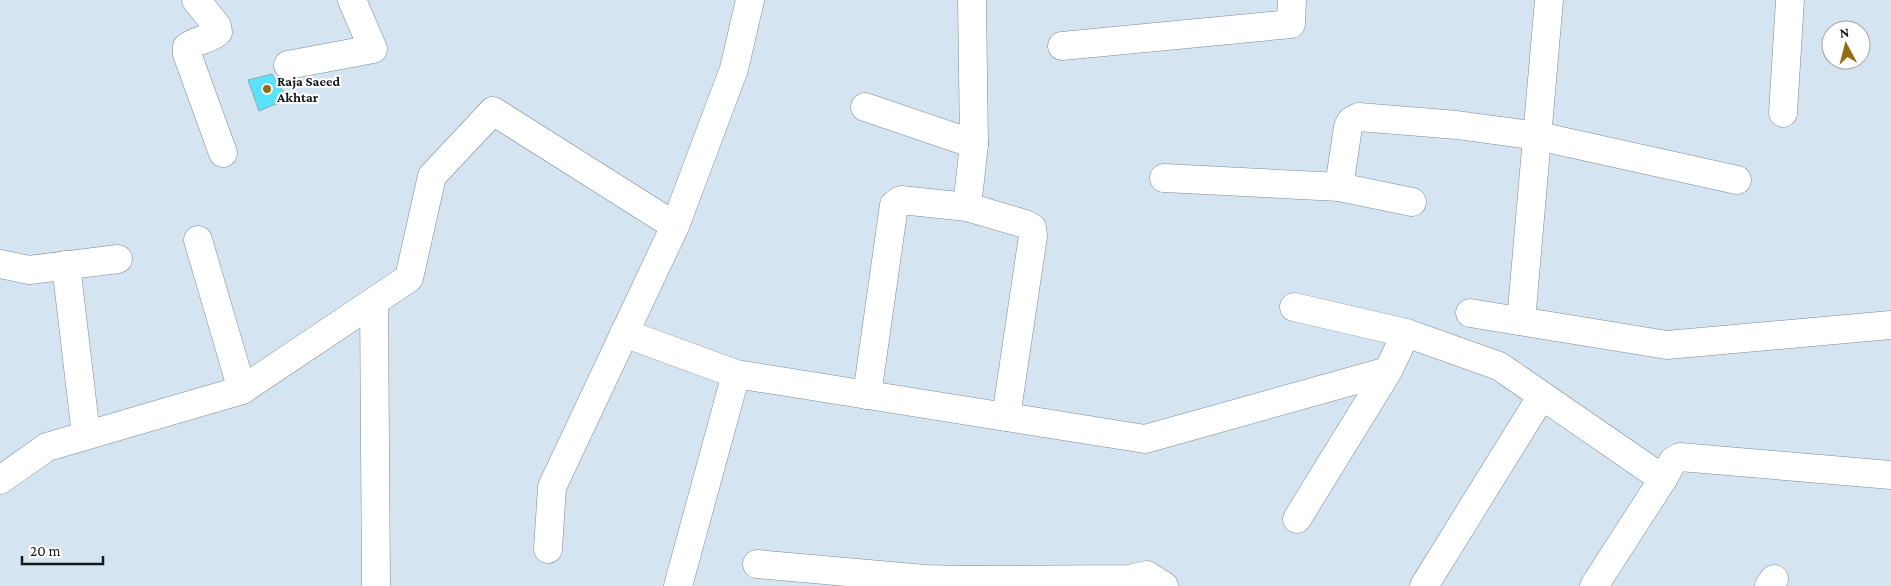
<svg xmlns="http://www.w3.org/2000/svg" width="1891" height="586" font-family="'Crimson Pro',serif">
	<rect width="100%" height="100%" fill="#d4e4f1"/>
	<path fill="#59e2fd" stroke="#93a8ad" d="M272,74L288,99L259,111L248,80Z"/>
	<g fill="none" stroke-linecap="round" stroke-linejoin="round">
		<g stroke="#7c8a97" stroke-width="29">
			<g id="street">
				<path d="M196,0L217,26L218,32C209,40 196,40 187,47V54L223,153"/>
				<path d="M1062,46L1291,24L1292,0"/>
				<path d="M288,65L373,49L352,0"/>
				<path d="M865,107L974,144"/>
				<path d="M1783,113L1790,0"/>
				<path d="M1164,178L1339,187L1412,202"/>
				<path d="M1339,187L1348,127L1351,121L1359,117L1457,125L1538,136L1737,180"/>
				<path d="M967,207L974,144L972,0"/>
				<path d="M198,240L242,390"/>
				<path d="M0,264L29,270L118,259"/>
				<path d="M66,265L86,435"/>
				<path d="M374,303L376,586"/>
				<path d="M1294,307L1406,333L1499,366L1663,479"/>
				<path d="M1470,313L1667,345L1891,325"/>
				<path d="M1521,321L1549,0"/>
				<path d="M624,333L736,374L678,586"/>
				<path d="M736,374L1145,439L1388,371"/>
				<path d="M867,395L894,205L901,200L967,207L1025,224L1032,228L1033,236L1006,417"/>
				<path d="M0,480L47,447L242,390L409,278L432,176L493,111L675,226"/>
				<path d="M1297,519L1388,371L1406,333"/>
				<path d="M548,549L552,487L675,226L734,69L750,0"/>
				<path d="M757,564L925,579L964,580L1130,579L1147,575L1164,586"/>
				<path d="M1424,586L1541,397"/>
				<path d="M1594,586L1663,479L1673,461L1680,457L1891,475"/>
				<path d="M1769,586L1774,579"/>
			</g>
		</g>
		<use href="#street" stroke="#fff" stroke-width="28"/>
	</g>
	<circle fill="#906d12" stroke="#fff" stroke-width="2" cx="267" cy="89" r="5"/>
	<g text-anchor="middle" stroke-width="4" stroke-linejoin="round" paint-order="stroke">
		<g font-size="14" font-weight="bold" fill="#14191e" stroke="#fff" text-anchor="start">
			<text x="277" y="86">Raja Saeed<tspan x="277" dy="16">Akhtar</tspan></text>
		</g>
	</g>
	<g transform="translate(1846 45) rotate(353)"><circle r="24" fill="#ffffff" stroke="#a1a3a5"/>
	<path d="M0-4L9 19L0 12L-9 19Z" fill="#906d12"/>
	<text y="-8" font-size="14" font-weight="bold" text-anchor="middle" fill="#14191e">N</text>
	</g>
	<path d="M22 556v8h81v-8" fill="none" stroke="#14191e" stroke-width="2.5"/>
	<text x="30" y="556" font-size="15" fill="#14191e" stroke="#ffffff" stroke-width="4" paint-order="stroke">20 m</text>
</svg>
